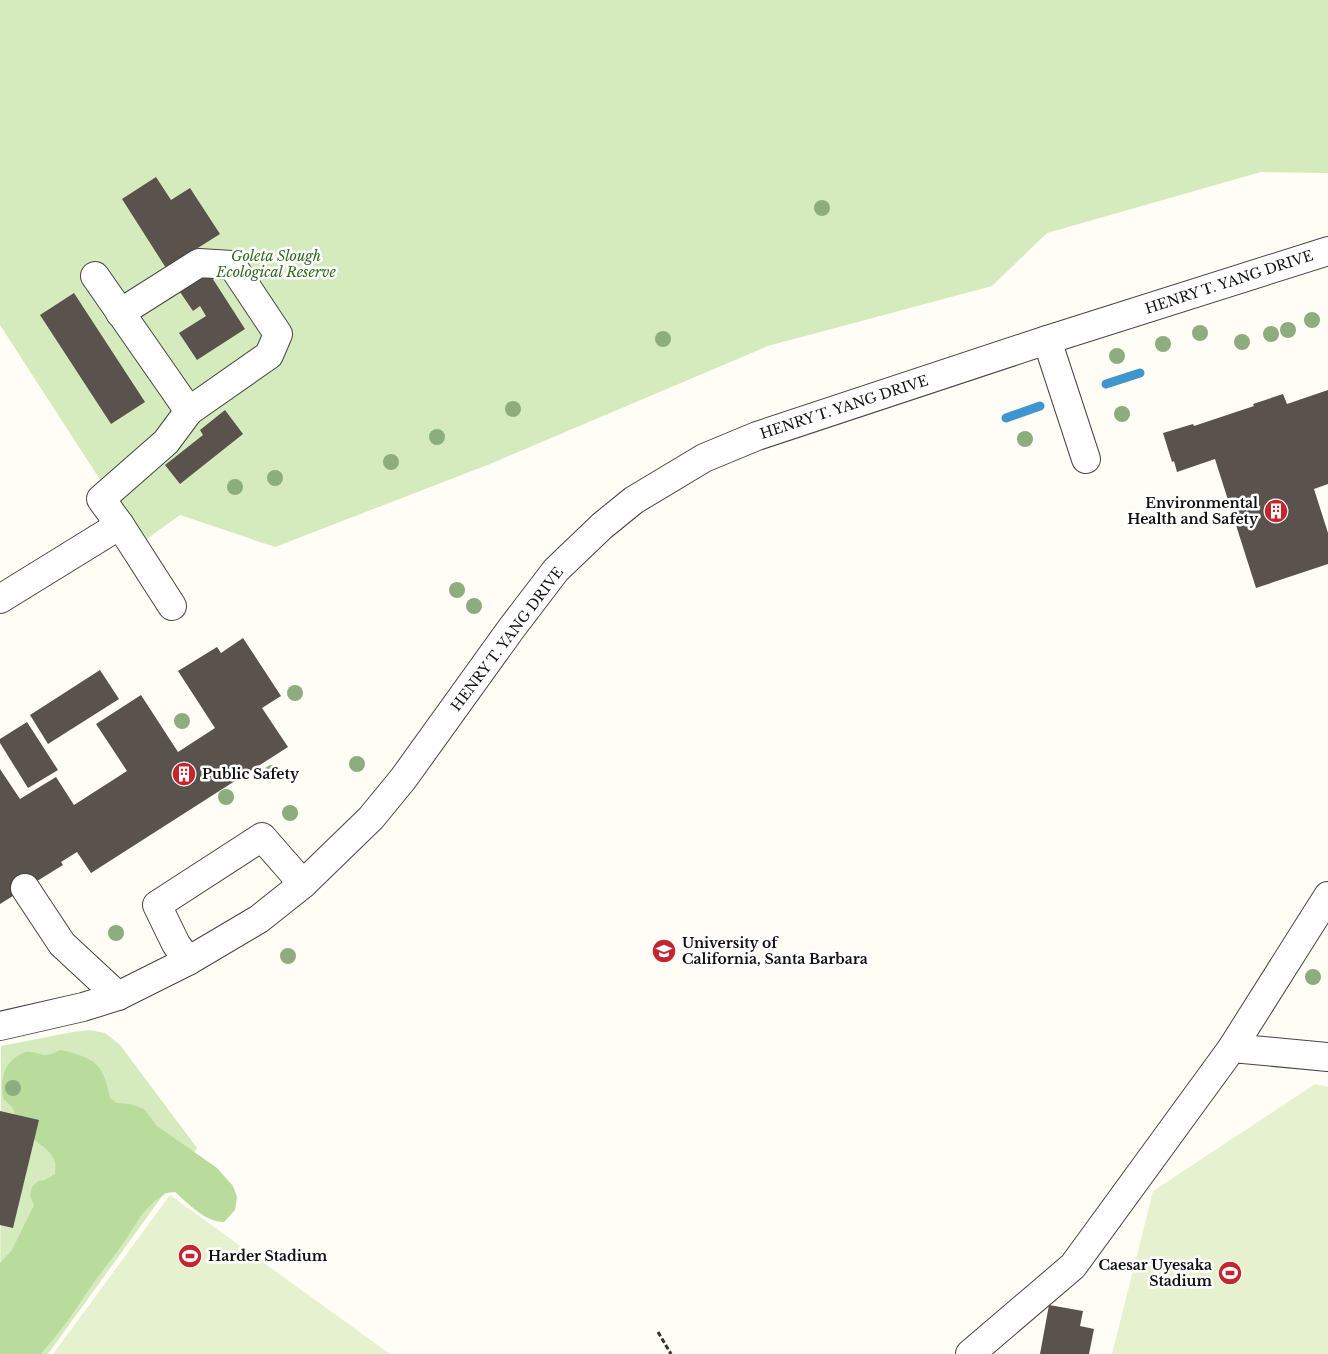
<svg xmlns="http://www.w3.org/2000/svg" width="1328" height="1354" font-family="'Libre Baskerville',serif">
	<rect width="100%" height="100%" fill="#fffdf5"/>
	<g fill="#d5ebbd">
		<path d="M0,0H1328V173L1261,172L1047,233L992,286L768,346L490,464L275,547L180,515L141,543L0,325Z"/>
		<path d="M89,1030L105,1033L120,1045L197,1148L48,1354H0L1,1046L73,1032Z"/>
	</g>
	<path fill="#b9dc9c" d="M61,1050C95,1058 103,1063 110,1098L117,1103L130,1104L144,1109L157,1126L217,1168L233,1186L237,1197L235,1210L224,1222C205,1222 189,1204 175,1192L166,1193L155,1201L143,1213L122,1245L94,1282L67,1322L41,1354H0V1263L12,1250L34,1205L30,1196L32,1187L38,1181L45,1180L55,1174C55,1170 56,1165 55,1162C51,1147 29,1140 20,1127C16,1122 16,1115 13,1109C11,1105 6,1102 3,1098C0,1080 4,1062 21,1054C31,1048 38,1056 47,1055C51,1055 57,1051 61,1050Z"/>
	<g fill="#e6f2cf">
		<path d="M1315,1084L1328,1087V1354H1112L1153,1191Z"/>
		<path d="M170,1195L390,1354H53Z"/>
	</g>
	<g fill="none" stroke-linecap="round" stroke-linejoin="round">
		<g stroke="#3f96cf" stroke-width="9">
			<path d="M1106,384L1140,373"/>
			<path d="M1006,418L1040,406"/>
		</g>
	</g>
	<g fill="#5a524d">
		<path d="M156,177L171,200L190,188L220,234L166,268L122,199Z"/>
		<path d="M209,273L245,329L197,360L179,333L206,316L200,306L193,311L180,292Z"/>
		<path d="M74,293L145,402L111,424L40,315Z"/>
		<path d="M1328,390V484L1314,489L1328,533V564L1256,588L1215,459L1177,472L1174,461L1172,462L1163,433L1193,424L1194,426L1254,406L1253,404L1283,394L1287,404Z"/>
		<path d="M225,410L243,434L180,484L165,465L203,435L200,430Z"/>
		<path d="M243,638L281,696L262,708L288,747L91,873L77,852L61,862L63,865L0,904V769L20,799L56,777L74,805L127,771L96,724L141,695L178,752L215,728L178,671L217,647L221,653Z"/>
		<path d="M100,670L119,699L48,744L30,715Z"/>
		<path d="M27,722L58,770L28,788L0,743V739Z"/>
		<path d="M0,1111L39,1120L13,1228L0,1225Z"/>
		<path d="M1049,1305L1083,1311L1080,1326L1094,1329L1089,1354H1040Z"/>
	</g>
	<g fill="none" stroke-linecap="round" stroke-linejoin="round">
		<g stroke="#444" stroke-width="30">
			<g id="minor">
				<path d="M95,276L189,411"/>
				<path d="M1047,340L1086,459"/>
				<path d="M120,525L101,499L166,442L189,411L269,355L278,334L232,265L199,263L120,313"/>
				<path d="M0,599L120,525L172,606"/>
				<path d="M25,888L62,944L118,996"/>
				<path d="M188,961L176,944L157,905L262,837L303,884"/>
				<path d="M0,1026L83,1007L118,996L188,961L259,919L303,884L371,818L403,779L511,629L556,570L602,526L634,500L704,458L757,436L1047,340L1328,251"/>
				<path d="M1232,1048L1328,896"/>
				<path d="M970,1354L1073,1266L1232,1048L1328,1057"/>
			</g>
		</g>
		<path stroke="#333" stroke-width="3" stroke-dasharray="5 2.5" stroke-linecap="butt" d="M658,1332L671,1354"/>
		<use href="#minor" stroke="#fff" stroke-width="28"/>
	</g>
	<g fill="#8dad7f">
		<circle cx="822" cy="208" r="8"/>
		<circle cx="1312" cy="320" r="8"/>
		<circle cx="1288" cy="330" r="8"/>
		<circle cx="1200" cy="333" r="8"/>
		<circle cx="1271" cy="334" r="8"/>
		<circle cx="663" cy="339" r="8"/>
		<circle cx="1242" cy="342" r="8"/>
		<circle cx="1163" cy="344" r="8"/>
		<circle cx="1117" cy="356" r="8"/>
		<circle cx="513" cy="409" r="8"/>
		<circle cx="1122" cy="414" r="8"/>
		<circle cx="437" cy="437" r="8"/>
		<circle cx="1025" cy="439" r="8"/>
		<circle cx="391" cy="462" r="8"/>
		<circle cx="275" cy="478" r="8"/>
		<circle cx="235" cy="487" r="8"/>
		<circle cx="457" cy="590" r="8"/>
		<circle cx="474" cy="606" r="8"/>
		<circle cx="295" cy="693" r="8"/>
		<circle cx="182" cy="721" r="8"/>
		<circle cx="357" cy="764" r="8"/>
		<circle cx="272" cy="773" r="8"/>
		<circle cx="226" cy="797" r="8"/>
		<circle cx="290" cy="813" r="8"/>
		<circle cx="116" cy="933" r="8"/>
		<circle cx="288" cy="956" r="8"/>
		<circle cx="1313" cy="977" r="8"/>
		<circle cx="13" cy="1088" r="8"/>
	</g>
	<defs>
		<g id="building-disc" transform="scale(1.25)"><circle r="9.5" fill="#c4262e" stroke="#fff"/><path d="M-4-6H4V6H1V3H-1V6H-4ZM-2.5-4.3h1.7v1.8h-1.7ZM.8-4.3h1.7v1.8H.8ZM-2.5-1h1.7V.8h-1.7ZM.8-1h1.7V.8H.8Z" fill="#fff"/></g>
		<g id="university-disc" transform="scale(1.25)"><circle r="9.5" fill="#c4262e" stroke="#fff"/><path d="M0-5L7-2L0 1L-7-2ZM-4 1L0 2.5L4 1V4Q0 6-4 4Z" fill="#fff"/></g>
		<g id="stadium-disc" transform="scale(1.25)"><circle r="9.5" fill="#c4262e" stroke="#fff"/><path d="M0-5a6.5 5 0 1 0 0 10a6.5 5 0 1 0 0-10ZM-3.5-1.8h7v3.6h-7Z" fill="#fff"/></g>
	</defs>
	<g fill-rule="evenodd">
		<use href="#building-disc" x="1276" y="511"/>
		<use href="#building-disc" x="184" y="774"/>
		<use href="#university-disc" x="664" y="951"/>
		<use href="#stadium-disc" x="190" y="1256"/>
		<use href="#stadium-disc" x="1230" y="1273"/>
	</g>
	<g text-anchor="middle" stroke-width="5" stroke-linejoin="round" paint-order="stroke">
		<g font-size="14" font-style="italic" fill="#2f6b1f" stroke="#fff">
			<text x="276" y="261">Goleta Slough<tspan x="276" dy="16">Ecological Reserve</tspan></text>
		</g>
		<g font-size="14" fill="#111" stroke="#fff">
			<text transform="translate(1229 282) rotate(-18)" y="5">HENRY T. YANG DRIVE</text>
			<text transform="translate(844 407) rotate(-18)" y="5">HENRY T. YANG DRIVE</text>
			<text transform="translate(507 639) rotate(-53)" y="5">HENRY T. YANG DRIVE</text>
		</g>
		<g font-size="14" font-weight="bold" fill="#111" stroke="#fff" text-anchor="start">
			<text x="1258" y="508" text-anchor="end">Environmental<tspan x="1258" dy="16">Health and Safety</tspan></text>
			<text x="202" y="779">Public Safety</text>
			<text x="682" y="948">University of<tspan x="682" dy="16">California, Santa Barbara</tspan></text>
			<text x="208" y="1261">Harder Stadium</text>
			<text x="1212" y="1270" text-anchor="end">Caesar Uyesaka<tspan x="1212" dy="16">Stadium</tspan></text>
		</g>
	</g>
</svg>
